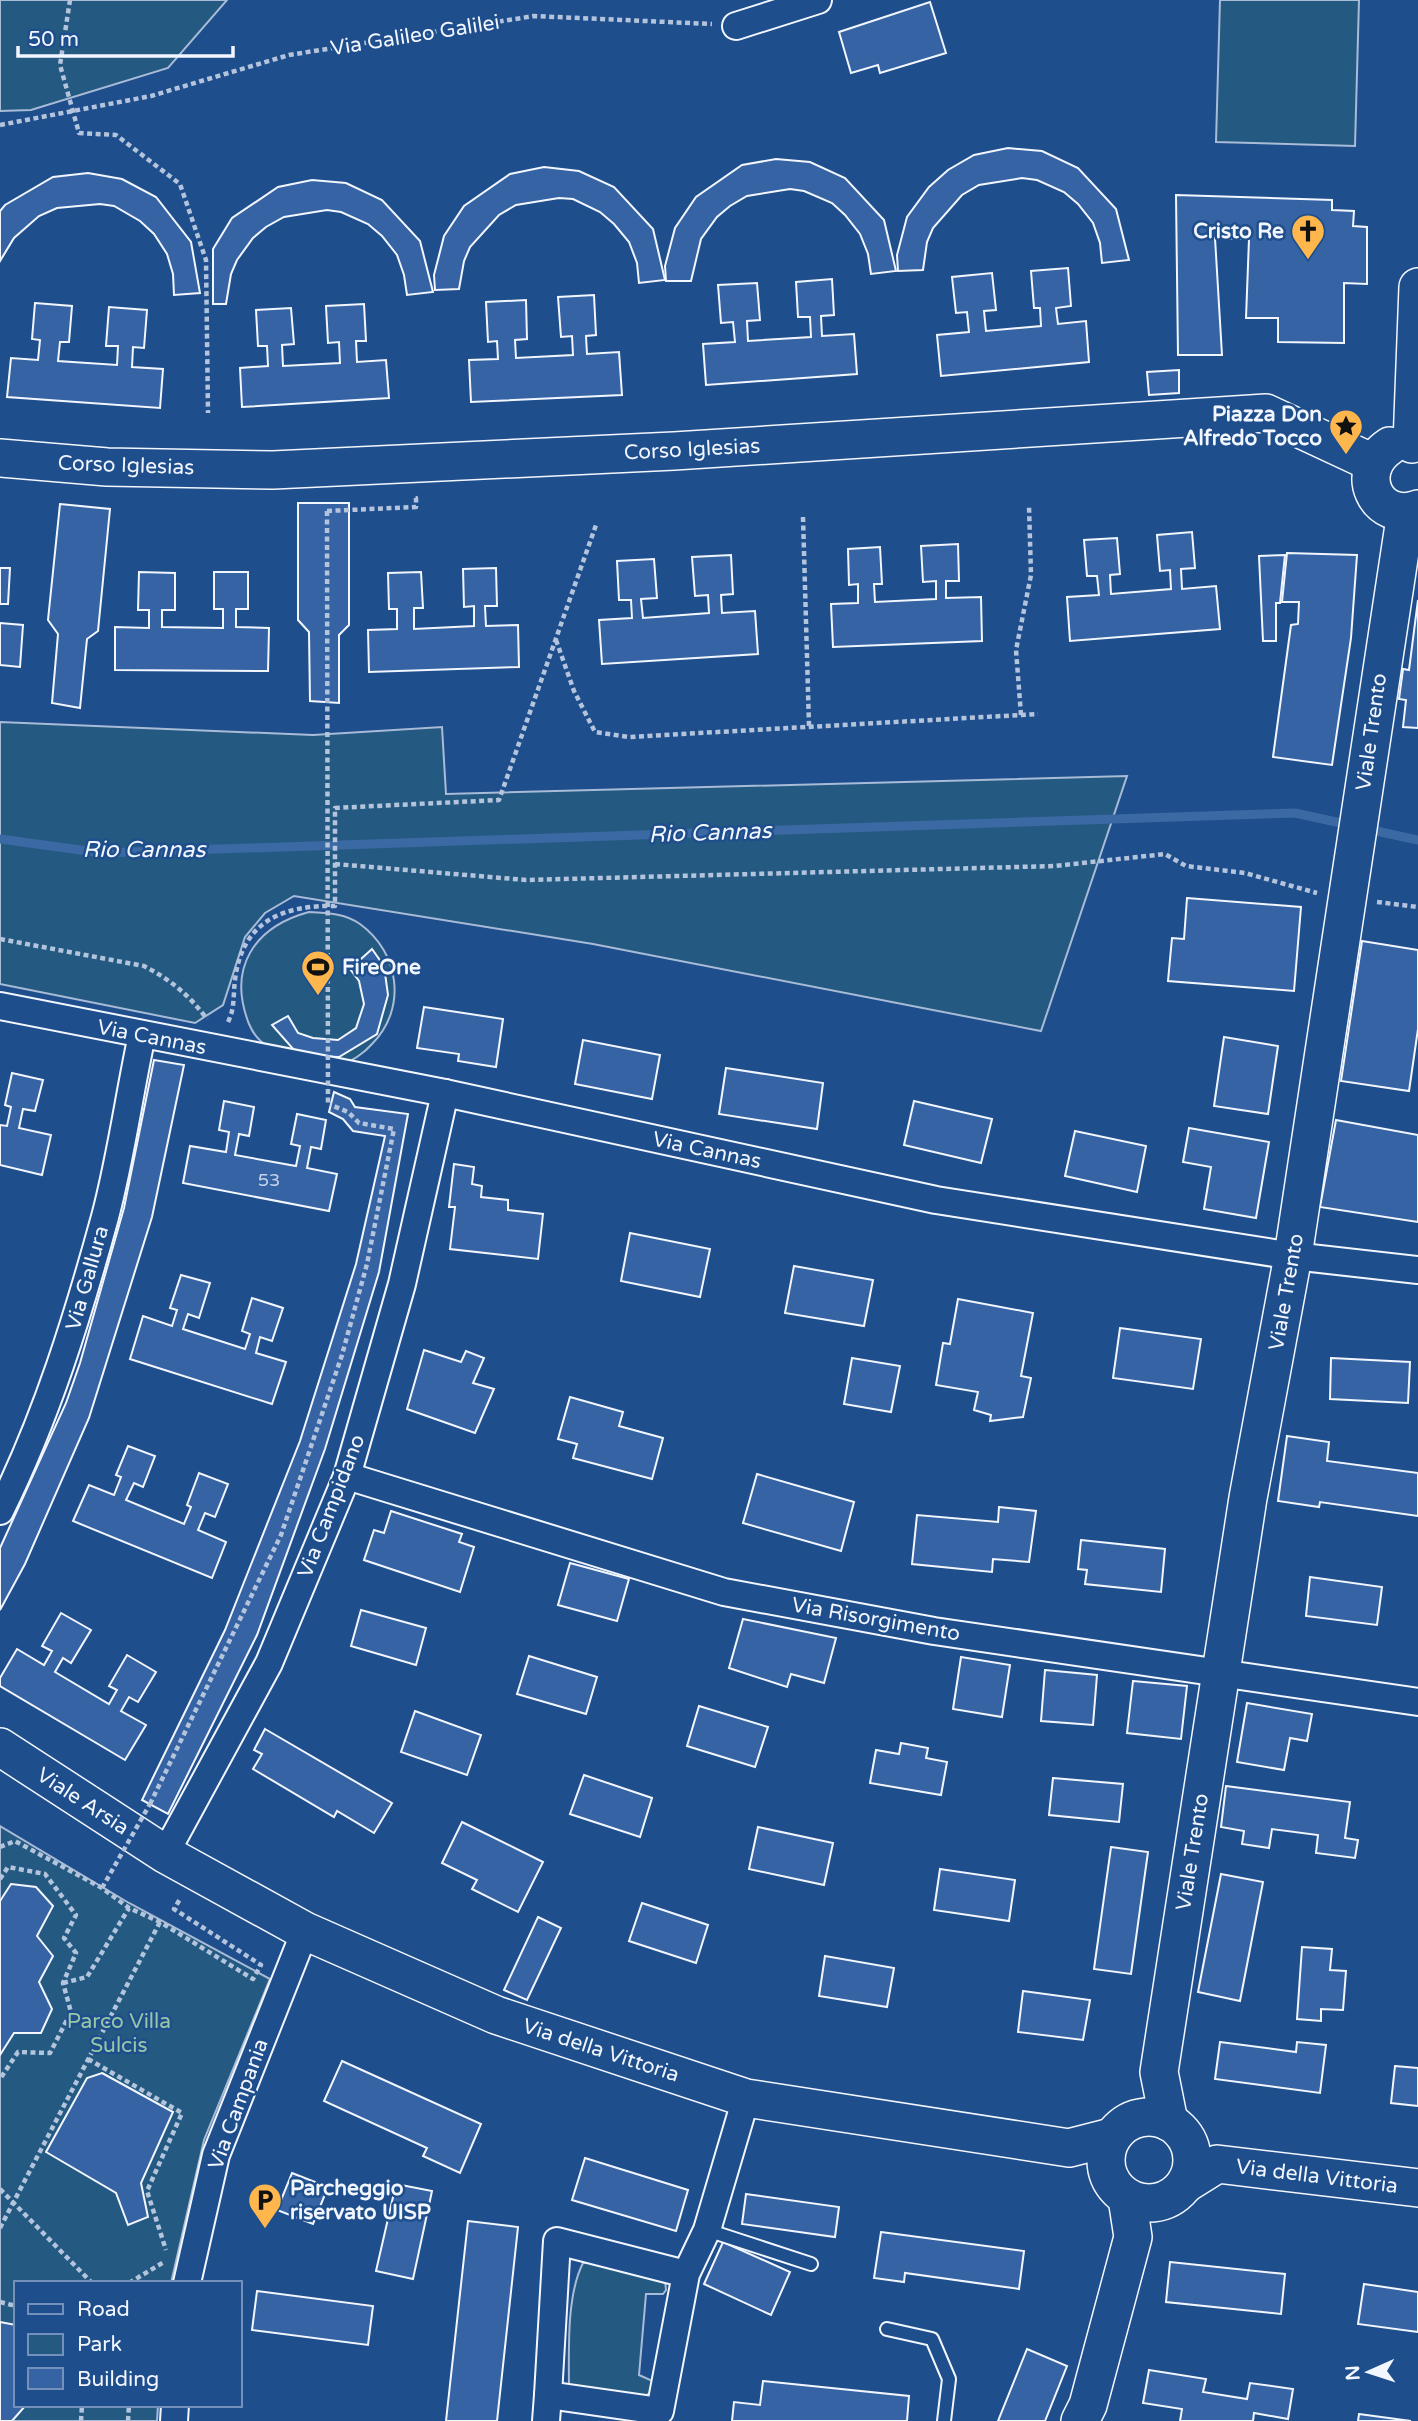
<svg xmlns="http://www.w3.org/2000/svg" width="1418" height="2421" font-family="'Varela Round',sans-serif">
	<rect width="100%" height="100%" fill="#1f4e8c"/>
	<g fill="#245a82" stroke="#a8bbd7" stroke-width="2">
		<path d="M0,0H227L168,68L31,110L0,111Z"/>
		<path d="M1220,0H1359L1355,146L1216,142Z"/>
		<path d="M0,722L313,735L442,727L446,794L1127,776L1041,1031L593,944L294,896L265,913L245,937L223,1005L195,1023L0,984Z"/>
		<path d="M309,912C327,913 345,913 360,924C400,953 407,1009 372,1044C365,1052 352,1062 341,1064C330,1066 311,1058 299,1056C277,1051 259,1048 249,1024C227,968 254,927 309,912Z"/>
		<path d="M0,1826L129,1903L270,1979L204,2140L171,2283H16V2405H158L157,2421H0Z"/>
		<path d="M600,2261L665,2280L666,2290L663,2294H646L639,2375L655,2382L654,2390L638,2401L569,2391C569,2353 566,2296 583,2263Z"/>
	</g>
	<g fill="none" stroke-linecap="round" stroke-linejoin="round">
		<g stroke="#3b69a3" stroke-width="9">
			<path d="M1367,829L1418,840"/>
			<path d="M0,839L102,853L1295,813L1350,825"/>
		</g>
	</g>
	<g fill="#3563a3" stroke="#f2f6ff" stroke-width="2">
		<path d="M930,2L946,53L880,73L878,65L851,73L839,32Z"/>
		<path d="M1008,148L1042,151L1078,168L1116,209L1129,260L1102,263L1100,243L1093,223L1078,204L1064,192L1037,180L1022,178L979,185L962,195L933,228L927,242L923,270L898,271L897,255L907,217L929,187L948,170L974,155Z"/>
		<path d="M776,159L810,162L845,178L884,220L896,271L871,274L868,254L860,234L845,215L832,203L804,191L790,189L747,196L730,206L717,217L701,239L691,281H666L665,266L675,228L696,197L742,165Z"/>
		<path d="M544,167L579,171L614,187L653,229L665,280L639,283L637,263L629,242L614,224L600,212L573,199L559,198L516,205L499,215L470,247L464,261L459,289L435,290L434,275L444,236L464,206L510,174Z"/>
		<path d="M88,173L122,179L156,197L191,242L200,293L174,295L173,274L167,254L154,234L140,221L114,206L100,204L57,208L39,216L14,238L0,261V211L5,205L53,177Z"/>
		<path d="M312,180L346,183L382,200L420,241L433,292L407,295L404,275L397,255L382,236L368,224L341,212L327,210L284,217L266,227L253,238L237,260L231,274L226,304H213V249L232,218L278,187Z"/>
		<path d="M1176,195L1332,200V210L1354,211L1353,226L1367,227V284L1344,283V343L1278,342V318H1246L1249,239L1215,238L1222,355H1178Z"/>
		<path d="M1068,268L1071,306L1056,308L1058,324L1086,321L1089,362L941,376L937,335L969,332L967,312L956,313L952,277L992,273L996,310L984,311L986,331L1041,326L1040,308H1034L1031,271Z"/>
		<path d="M832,279L834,315L821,316L822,336L854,334L857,374L706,385L703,344L735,342L733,322L721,323L718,285L757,283L760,320L747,321L748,341L811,337L810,317H798L796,282Z"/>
		<path d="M594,295L596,335L586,336L587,354L619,352L622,395L471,402L469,360L498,359L497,341L488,342L486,302L526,300L527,339L515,340L516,358L573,355L572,336L561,337L558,297Z"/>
		<path d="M35,303L72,306L69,342H60L58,361L117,365L118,346H106L109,307L147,310L144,348L133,347L132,367L163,369L160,408L7,397L11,358L38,360L40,340L32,339Z"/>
		<path d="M364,304L366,341H356L357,362L386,360L389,398L242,407L240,368L268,366L267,346H258L256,310L291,308L294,344L282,345L283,366L340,363L339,342L328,343L326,306Z"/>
		<path d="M1179,370V393L1149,395L1147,372Z"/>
		<path d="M298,503H349V625L339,635V703L310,701L309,632L298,620Z"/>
		<path d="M60,504L110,509L98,631L87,639L80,708L52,703L58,634L48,620Z"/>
		<path d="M1192,532L1195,568L1181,569L1182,589L1216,586L1220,629L1070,641L1067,597L1099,595L1097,576H1087L1084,540L1117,538L1120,574L1110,575L1111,594L1171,589L1170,570L1160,571L1157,535Z"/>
		<path d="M958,544L959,581H946V598L981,597L982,641L833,647L831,604L858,603V584L849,585L848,549L880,547L882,584H874L875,602L936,599V581L923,582L921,546Z"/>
		<path d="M1287,553L1357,555L1351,638L1332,765L1273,757L1291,625L1298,624L1299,602H1282Z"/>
		<path d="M731,555L733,594L721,595L722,613L755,611L758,654L602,664L599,620L632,618L631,600H619L617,561L654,559L657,598L641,599L643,618L709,613L708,595L695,596L692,557Z"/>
		<path d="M1285,555L1280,603H1276V641H1263L1259,556Z"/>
		<path d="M0,568H10L8,604H0Z"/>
		<path d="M496,568L497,606H485L486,626L518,625L519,667L369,672L368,630L397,629V609H389L388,573L421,572L423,608H414V629L474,626V606L464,607L463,569Z"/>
		<path d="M139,572L175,573V610H162V627L223,628V609H214V572H248V609H236V627L269,628L268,671L115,670V627L149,628V610H138Z"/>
		<path d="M1418,600V728L1403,727L1406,700L1399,699L1403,669L1409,670Z"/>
		<path d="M0,623L23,625L20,667L0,665Z"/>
		<path d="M1187,898L1301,907L1294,991L1168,981L1172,938L1184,939Z"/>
		<path d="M1362,941L1418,950V1029L1409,1091L1341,1081Z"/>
		<path d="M372,949L384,966L388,995L377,1034L339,1057L309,1056L294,1050L272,1025L288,1016L298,1033L313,1038L338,1040L356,1028L364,1004L359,981L350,969Z"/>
		<path d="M424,1007L503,1019L496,1067L458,1061L459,1054L417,1048Z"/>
		<path d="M1224,1037L1278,1046L1268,1114L1214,1106Z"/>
		<path d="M583,1040L660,1055L652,1099L575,1084Z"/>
		<path d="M154,1060L184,1065L152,1217L89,1418L25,1564L0,1610V1548L66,1403L80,1363L124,1208Z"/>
		<path d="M726,1068L823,1083L817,1129L719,1114Z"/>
		<path d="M12,1073L43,1080L35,1111L23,1109L19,1128L51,1135L42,1175L0,1165V1125L7,1126L11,1107L5,1105Z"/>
		<path d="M334,1092L350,1099L355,1107L408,1114L379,1272L325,1449L257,1635L168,1814L142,1800L225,1630L300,1441L356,1264L385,1136L353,1131L343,1119L329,1112Z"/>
		<path d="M224,1101L254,1107L249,1136L239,1134L235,1155L296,1166L300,1146L291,1144L297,1114L326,1120L321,1149L311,1147L307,1168L337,1174L329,1211L183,1183L190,1146L226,1152L229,1132L219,1130Z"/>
		<path d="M914,1101L992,1119L981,1163L904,1145Z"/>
		<path d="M1336,1120L1418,1135V1222L1320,1207Z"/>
		<path d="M1189,1128L1269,1142L1256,1218L1204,1209L1211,1167L1183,1162Z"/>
		<path d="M1075,1131L1146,1146L1137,1192L1065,1176Z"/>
		<path d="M454,1164L474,1167L472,1184L482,1186L481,1197L508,1200V1210L543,1214L538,1259L450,1249L455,1207H449Z"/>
		<path d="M630,1233L710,1249L700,1297L621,1281Z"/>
		<path d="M794,1266L873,1280L864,1326L785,1313Z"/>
		<path d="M181,1275L210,1283L199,1318L188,1314L183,1329L245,1349L250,1334L242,1331L252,1298L283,1308L272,1341L260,1337L256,1353L286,1362L272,1404L130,1359L143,1316L172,1326L177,1310L170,1308Z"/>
		<path d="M958,1299L1033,1313L1021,1376L1031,1378L1023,1417L990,1421L991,1415L974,1410L978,1392L936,1385L943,1343L950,1344Z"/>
		<path d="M1120,1328L1201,1339L1193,1389L1113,1378Z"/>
		<path d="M424,1350L461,1362L466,1351L484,1358L473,1383L494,1389L475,1433L407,1409Z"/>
		<path d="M852,1358L900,1366L891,1412L844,1404Z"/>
		<path d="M1331,1358L1410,1362L1408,1403L1330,1399Z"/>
		<path d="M570,1397L623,1412L619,1426L663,1438L652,1479L573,1458L577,1444L558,1439Z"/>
		<path d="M1287,1436L1329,1442L1327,1461L1418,1473V1516L1320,1502L1319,1507L1278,1501Z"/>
		<path d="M128,1446L155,1456L143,1487L134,1483L126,1500L184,1524L191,1507L187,1505L199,1473L228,1484L215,1517L205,1513L198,1530L226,1542L212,1578L73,1521L89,1485L114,1495L121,1477L116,1475Z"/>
		<path d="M757,1474L854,1502L841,1551L743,1523Z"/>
		<path d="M999,1507L1036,1511L1029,1562L993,1559L992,1572L912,1564L917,1515L998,1522Z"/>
		<path d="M391,1511L462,1534L459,1542L474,1547L460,1592L364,1560L374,1530L384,1533Z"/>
		<path d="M1081,1540L1165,1549L1161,1592L1085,1584L1087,1570L1078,1569Z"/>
		<path d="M570,1563L629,1579L617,1621L558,1605Z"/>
		<path d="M1310,1577L1382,1587L1377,1625L1306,1616Z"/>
		<path d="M361,1610L426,1628L416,1665L351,1646Z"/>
		<path d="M61,1613L91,1630L71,1663L63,1658L55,1672L109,1704L117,1690L109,1686L127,1655L156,1672L138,1702L129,1697L121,1711L146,1725L125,1760L0,1686V1678L17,1649L44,1665L52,1651L42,1646Z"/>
		<path d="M743,1619L836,1638L824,1683L791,1674L787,1687L729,1668Z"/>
		<path d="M529,1656L597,1677L586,1714L517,1694Z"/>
		<path d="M961,1657L1010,1665L1002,1717L953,1709Z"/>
		<path d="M1045,1670L1097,1675L1093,1725L1041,1721Z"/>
		<path d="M1133,1681L1187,1686L1181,1739L1127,1733Z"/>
		<path d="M1247,1703L1312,1714L1307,1741L1290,1738L1284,1770L1237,1762Z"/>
		<path d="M699,1706L768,1727L755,1767L687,1746Z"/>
		<path d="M415,1711L481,1735L467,1775L401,1752Z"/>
		<path d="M265,1729L392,1803L374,1833L337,1811L334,1817L253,1769L262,1754L254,1750Z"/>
		<path d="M901,1743L928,1748L926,1758L947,1762L941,1795L870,1783L876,1750L899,1754Z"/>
		<path d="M584,1775L652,1798L640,1837L570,1814Z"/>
		<path d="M1053,1778L1123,1784L1119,1822L1049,1815Z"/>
		<path d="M1226,1786L1350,1802L1345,1838L1358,1840L1355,1858L1316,1853L1318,1835L1272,1829L1269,1848L1242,1844L1244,1831L1221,1827Z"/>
		<path d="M462,1822L543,1862L518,1912L472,1889L477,1880L442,1863Z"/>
		<path d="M758,1827L833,1843L824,1885L749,1869Z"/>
		<path d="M1111,1847L1148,1852L1131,1974L1094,1969Z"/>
		<path d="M940,1869L1015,1880L1009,1921L934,1910Z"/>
		<path d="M1221,1874L1263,1882L1240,2001L1198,1992Z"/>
		<path d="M11,1884L36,1887L53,1906L37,1936L53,1956L39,1982L52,2009L41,2033H14L0,2055V1901Z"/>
		<path d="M642,1903L708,1925L696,1963L629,1941Z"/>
		<path d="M538,1917L561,1928L527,2000L504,1990Z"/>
		<path d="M1302,1947L1332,1949L1330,1970L1346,1971L1343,2010L1321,2009V2021L1297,2019Z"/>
		<path d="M825,1956L894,1968L887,2007L819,1996Z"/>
		<path d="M1023,1991L1090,2000L1083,2040L1018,2032Z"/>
		<path d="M1220,2042L1296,2052L1297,2042L1326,2045L1320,2093L1215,2079Z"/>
		<path d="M342,2061L481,2124L460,2173L423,2156L427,2148L324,2101Z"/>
		<path d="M1395,2066L1418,2068V2106L1391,2103Z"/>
		<path d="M102,2073L173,2112L141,2183L148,2217L128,2225L116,2193L46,2152L87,2078Z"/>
		<path d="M585,2158L688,2190L676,2231L572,2200Z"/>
		<path d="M292,2173L328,2187L313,2224L277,2210Z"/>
		<path d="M396,2184L432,2191L413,2279L376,2271Z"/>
		<path d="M746,2194L839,2207L835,2237L742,2224Z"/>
		<path d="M468,2221L518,2227L497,2421H446Z"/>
		<path d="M881,2232L1024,2251L1019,2289L905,2273L904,2282L874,2278Z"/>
		<path d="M723,2242L790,2272L771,2315L704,2284Z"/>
		<path d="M1170,2262L1285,2274L1281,2314L1166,2302Z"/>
		<path d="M1364,2284L1418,2292V2332L1358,2324Z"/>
		<path d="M257,2291L373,2306L368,2345L252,2330Z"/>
		<path d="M0,2322L16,2325V2405H26L12,2421H0Z"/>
		<path d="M1027,2349L1067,2366L1045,2421H998Z"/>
		<path d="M1149,2370L1206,2379L1203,2392L1247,2399L1250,2383L1293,2389L1288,2419L1254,2413L1253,2421H1180L1182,2409L1143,2403Z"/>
		<path d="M763,2381L909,2396L907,2421H732L734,2402L760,2405Z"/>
		<path d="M1359,2414L1411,2421H1358Z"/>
	</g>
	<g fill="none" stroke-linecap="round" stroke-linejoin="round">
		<g stroke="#f2f6ff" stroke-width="16">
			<g id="lane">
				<path d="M707,2230L811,2264"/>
				<path d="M887,2329L932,2339L949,2379L944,2421"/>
			</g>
		</g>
		<g stroke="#f2f6ff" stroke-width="30">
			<g id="street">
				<path d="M736,26L818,0"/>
				<path d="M0,1006L445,1093L936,1200L1293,1256L1418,1270"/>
				<path d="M347,1476L724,1592L934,1631L1418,1702"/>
				<path d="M0,1511C47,1416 77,1319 105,1217C121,1157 129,1095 142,1035"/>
				<path d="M165,1854L269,1663L347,1476L402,1284L445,1093"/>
				<path d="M686,2274L557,2241L548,2395L660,2411L686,2274L707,2230L746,2098"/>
				<path d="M187,2283L216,2155L305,1931"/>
				<path d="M174,2421L175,2405"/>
				<path d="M546,2421L548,2395"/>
			</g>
		</g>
		<g stroke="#f2f6ff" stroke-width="40">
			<g id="secondary">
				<path d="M1412,444L1418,287"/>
				<path d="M1390,446C1352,471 1376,524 1418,509"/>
				<path d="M0,458L107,467L273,470L674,451L1266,413L1373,463"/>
				<path d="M0,1747L165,1854L305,1931L496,2015L746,2098L1069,2148L1112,2137"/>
				<circle cx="1149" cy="2160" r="43"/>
				<path d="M1169,2122L1159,2072L1248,1498L1293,1256L1406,512"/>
				<path d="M1185,2184L1217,2164L1418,2188"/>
				<path d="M1080,2421L1088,2405L1133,2237L1127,2198"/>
			</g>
		</g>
		<g stroke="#b3c4dc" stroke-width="4.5" stroke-dasharray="5 3.5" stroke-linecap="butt">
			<path d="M70,0L60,65L79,133L116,135L180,184L206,260L208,413"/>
			<path d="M0,125L151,96L289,55L534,16L712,24"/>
			<path d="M327,511L416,507V498H414"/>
			<path d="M803,517L809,726"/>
			<path d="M556,640L574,691L595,732L629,737L1038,714"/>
			<path d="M1021,715L1016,650L1031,575L1029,506"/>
			<path d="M335,864L526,880L1055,866L1165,854L1186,866L1245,873L1317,893"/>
			<path d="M1377,902L1418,907"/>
			<path d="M0,939L144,966C171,980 189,995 207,1019"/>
			<path d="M228,1022C235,1008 233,996 235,980C242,921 283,905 335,906V808L499,800L596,525"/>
			<path d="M150,1804L281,1535L342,1355L367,1264L394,1129L359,1123L348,1112L331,1105"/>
			<path d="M0,1847L15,1841L102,1888L129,1908L160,1922L253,1979L261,1965L174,1909L180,1899"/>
			<path d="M0,1879L8,1867L45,1874L76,1915L64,1938L76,1953L63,1983L71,2012L50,2053L18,2052L0,2079"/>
			<path d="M63,1983L87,1977L129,1908"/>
			<path d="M88,2059L182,2113L147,2191L166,2250"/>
			<path d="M0,2189L92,2283"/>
			<path d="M0,2228L160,1922"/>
			<path d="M129,2283L164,2262"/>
			<path d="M0,2302L16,2306"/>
			<path d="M81,2421L82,2405"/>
			<path d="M128,2421L129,2405"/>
		</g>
		<use href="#lane" stroke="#1f4e8c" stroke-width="12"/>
		<use href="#street" stroke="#1f4e8c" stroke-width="26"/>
		<use href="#secondary" stroke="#1f4e8c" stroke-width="37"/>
		<g stroke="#b3c4dc" stroke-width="4.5" stroke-dasharray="5 3.5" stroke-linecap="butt">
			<path d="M327,511L328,1103L331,1105"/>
			<path d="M102,1888L150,1804"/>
		</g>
	</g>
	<defs>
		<g id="church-pin" transform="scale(1.75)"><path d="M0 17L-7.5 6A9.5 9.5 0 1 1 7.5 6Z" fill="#ffb74d" stroke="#1f4e8c"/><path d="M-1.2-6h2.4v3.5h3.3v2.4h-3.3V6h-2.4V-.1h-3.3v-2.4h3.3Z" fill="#111"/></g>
		<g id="sight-pin" transform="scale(1.75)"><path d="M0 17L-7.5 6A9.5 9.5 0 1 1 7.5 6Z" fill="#ffb74d" stroke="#1f4e8c"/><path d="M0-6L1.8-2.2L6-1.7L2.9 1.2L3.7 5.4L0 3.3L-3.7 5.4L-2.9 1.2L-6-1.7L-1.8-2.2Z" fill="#111"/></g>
		<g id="stadium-pin" transform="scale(1.75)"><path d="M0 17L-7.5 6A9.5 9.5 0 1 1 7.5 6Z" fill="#ffb74d" stroke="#1f4e8c"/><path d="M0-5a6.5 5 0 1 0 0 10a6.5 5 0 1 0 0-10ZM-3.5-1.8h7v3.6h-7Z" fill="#111"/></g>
		<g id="parking-pin" transform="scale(1.75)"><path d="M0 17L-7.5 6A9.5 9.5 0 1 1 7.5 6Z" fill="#ffb74d" stroke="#1f4e8c"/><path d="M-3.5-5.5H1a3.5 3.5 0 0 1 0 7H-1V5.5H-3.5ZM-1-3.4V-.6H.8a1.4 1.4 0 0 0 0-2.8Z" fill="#111"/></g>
	</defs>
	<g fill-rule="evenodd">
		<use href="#church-pin" x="1308" y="231"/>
		<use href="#sight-pin" x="1346" y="426"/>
		<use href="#stadium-pin" x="318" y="967"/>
		<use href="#parking-pin" x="265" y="2200"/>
	</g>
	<g text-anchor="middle" stroke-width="5" stroke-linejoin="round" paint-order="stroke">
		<g font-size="18" fill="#c3d1e8">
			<text x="269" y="1186">53</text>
		</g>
		<g font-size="21" fill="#f2f6ff" stroke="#1f4e8c">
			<text transform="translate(415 35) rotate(-9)" y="7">Via Galileo Galilei</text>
			<text transform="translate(692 449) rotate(-3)" y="7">Corso Iglesias</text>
			<text transform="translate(126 465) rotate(2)" y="7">Corso Iglesias</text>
			<text transform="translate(1371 732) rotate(-82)" y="7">Viale Trento</text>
			<text transform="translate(152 1037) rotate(11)" y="7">Via Cannas</text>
			<text transform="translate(707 1150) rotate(12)" y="7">Via Cannas</text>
			<text transform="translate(87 1278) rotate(-74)" y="7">Via Gallura</text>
			<text transform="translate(1286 1292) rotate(-80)" y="7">Viale Trento</text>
			<text transform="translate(331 1506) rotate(-69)" y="7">Via Campidano</text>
			<text transform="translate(876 1619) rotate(10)" y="7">Via Risorgimento</text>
			<text transform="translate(83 1801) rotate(33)" y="7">Viale Arsia</text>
			<text transform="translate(1192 1852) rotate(-81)" y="7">Viale Trento</text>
			<text transform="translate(601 2050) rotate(18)" y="7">Via della Vittoria</text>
			<text transform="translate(238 2104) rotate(-70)" y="7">Via Campania</text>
			<text transform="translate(1317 2176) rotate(7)" y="7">Via della Vittoria</text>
		</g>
		<g font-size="21" font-weight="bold" fill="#f2f6ff" stroke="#1f4e8c" text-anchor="end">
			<text x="1284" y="238">Cristo Re</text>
			<text x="1322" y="421">Piazza Don<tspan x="1322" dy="24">Alfredo Tocco</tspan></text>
			<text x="342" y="974" text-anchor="start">FireOne</text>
			<text x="290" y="2195" text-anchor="start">Parcheggio<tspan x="290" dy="24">riservato UISP</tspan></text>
		</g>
		<g font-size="21" fill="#97c8a6" stroke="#1f4e8c">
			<text x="119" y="2028">Parco Villa<tspan x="119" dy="24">Sulcis</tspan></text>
		</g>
		<g font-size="23" font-style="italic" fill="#f2f6ff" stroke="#1f4e8c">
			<text transform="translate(710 832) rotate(-2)" y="8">Rio Cannas</text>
			<text x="144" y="857">Rio Cannas</text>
		</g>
	</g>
	<rect x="14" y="2281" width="228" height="126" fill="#1f4e8c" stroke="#7391ba" stroke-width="2"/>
	<rect x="28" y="2304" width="35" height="10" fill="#1f4e8c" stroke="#7391ba" stroke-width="2"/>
	<text x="77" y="2316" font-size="21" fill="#f2f6ff">Road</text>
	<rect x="28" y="2334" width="35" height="21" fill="#245a82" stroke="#7391ba" stroke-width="2"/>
	<text x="77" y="2351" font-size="21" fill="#f2f6ff">Park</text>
	<rect x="28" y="2368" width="35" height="21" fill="#3563a3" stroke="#7391ba" stroke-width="2"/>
	<text x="77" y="2386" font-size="21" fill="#f2f6ff">Building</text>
	<g transform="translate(1369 2372) rotate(267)" stroke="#1f4e8c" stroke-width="5" paint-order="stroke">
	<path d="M0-5L12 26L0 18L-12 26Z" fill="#f2f6ff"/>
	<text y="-10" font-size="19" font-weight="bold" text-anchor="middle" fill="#f2f6ff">N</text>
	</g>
	<path d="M18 46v10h215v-10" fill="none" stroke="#f2f6ff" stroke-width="3.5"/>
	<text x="28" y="46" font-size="21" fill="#f2f6ff" stroke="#1f4e8c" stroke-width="5" paint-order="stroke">50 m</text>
</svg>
